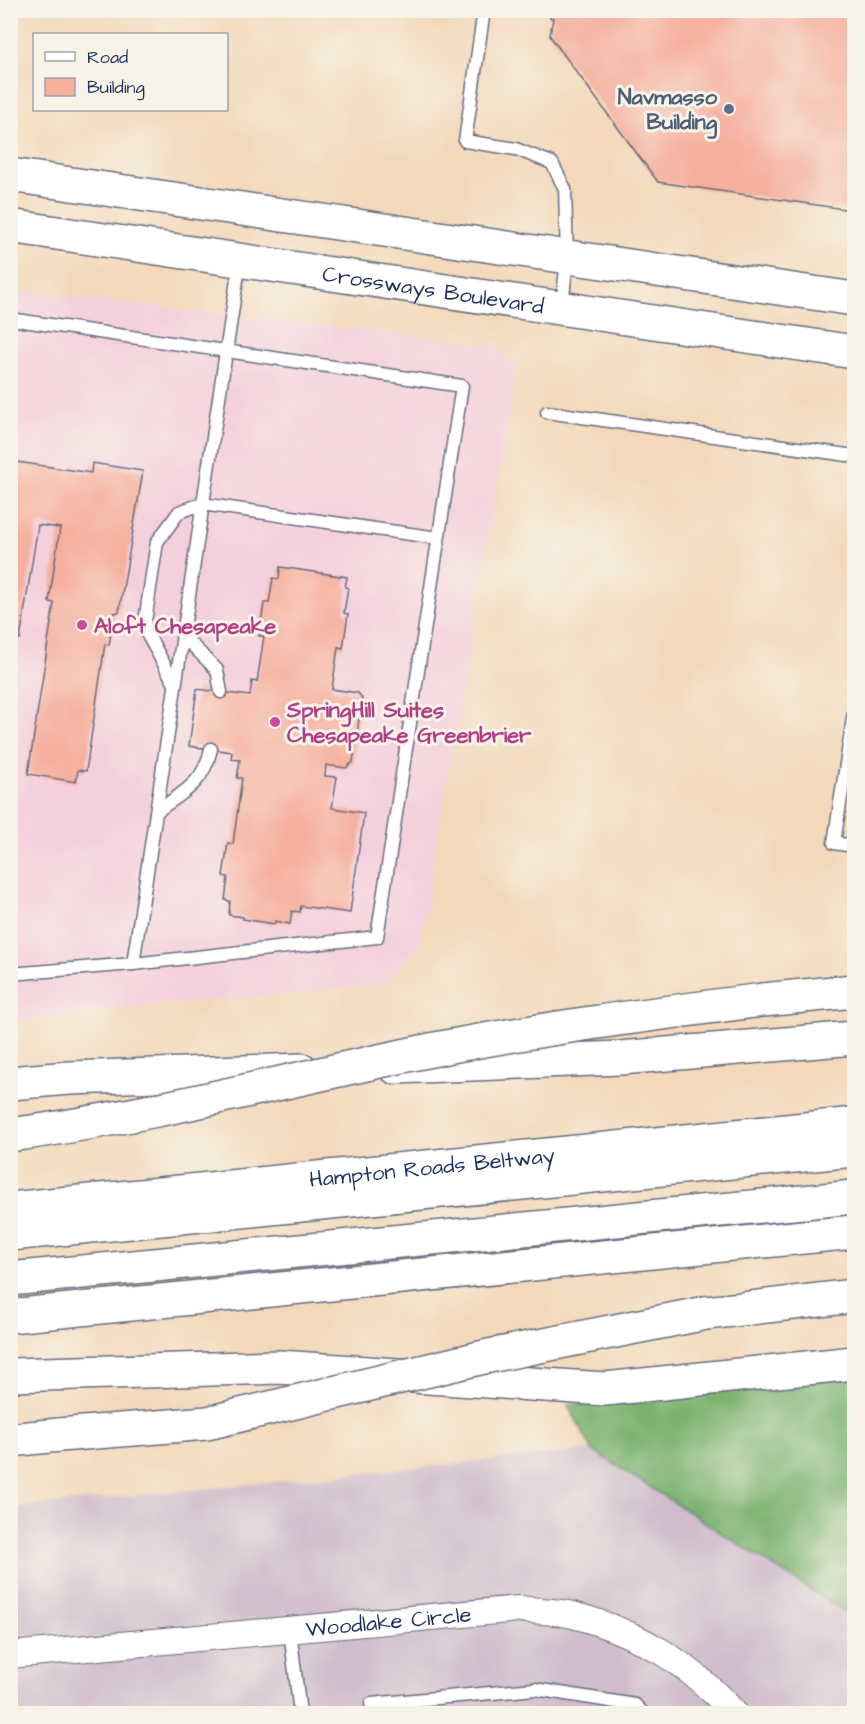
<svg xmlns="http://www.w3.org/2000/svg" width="865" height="1724" font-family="'Architects Daughter',sans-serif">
	<rect width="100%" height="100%" fill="#f7f3e8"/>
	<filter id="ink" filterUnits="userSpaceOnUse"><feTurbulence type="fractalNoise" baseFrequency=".0167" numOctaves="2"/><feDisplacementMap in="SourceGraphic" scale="12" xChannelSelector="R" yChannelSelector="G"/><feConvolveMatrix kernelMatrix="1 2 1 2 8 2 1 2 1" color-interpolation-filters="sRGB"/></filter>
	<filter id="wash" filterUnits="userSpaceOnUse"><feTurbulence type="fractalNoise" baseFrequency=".008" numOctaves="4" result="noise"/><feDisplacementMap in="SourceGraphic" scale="24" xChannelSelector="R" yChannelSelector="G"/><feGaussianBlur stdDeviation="1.35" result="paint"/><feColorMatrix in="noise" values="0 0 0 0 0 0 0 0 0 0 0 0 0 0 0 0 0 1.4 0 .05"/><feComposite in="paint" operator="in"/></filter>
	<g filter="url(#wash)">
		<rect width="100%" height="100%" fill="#f3d9ba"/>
		<path fill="#f4cfdc" d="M10,290L494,345L517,364L419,948L384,984L263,997L148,1005L11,1022Z"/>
		<path fill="#d0bdcc" d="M592,1450L854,1618V1713L11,1714V1508Z"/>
		<path fill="#7bb270" stroke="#4b7067" stroke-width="1.5" d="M854,1378V1618L592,1450L568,1405Z"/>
		<g id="blocks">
			<g fill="#f6af9d">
				<path d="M551,10H854V207L851,210L658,182L550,36L553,18H550Z"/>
				<path d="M10,461L91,473L92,463L143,471L119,612L114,613L109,645L105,644L86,771L78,770L76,782L28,774L54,603L49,602L60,528L38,525L20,639L10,637Z"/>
				<path d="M280,567L347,577L345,587L348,588L344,613L348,614L343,648L338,647L332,689L358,693L362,698L353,762L346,768L326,765L325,776L337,777L332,808L364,813L350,913L301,906L300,912L292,911L290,924L275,921V924L243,919V917L229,915L230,901L225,900L228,877L223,876L228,843L233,844L242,778H237L240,760L231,759L232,752L189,746L197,689L250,696L252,681L257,682L264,636H259L264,603H269L273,578L279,579Z"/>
			</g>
		</g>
	</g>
	<g filter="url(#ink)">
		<use href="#blocks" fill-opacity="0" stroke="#676a7e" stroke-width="1.5"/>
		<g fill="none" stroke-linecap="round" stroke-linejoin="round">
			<g stroke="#676a7e" stroke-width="15">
				<g id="lane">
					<path d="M484,10L465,141L516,149L552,163L565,189L567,258L562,307"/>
					<path d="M10,319L462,386L377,937L133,964"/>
					<path d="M547,412L854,456"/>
					<path d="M182,635L217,670L221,692"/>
					<path d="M175,684L144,628L157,542L179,512L202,504L438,538"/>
					<path d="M854,712L834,843L854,846"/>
					<path d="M156,812C184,791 203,785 211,749"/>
					<path d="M10,974L133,964L240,260"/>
					<path d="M290,1630L300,1714"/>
					<path d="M371,1704L535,1689L635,1705L644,1714"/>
				</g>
			</g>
			<g stroke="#676a7e" stroke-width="28">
				<g id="street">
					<path id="s1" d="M10,1655L519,1609C536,1611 556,1611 573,1615C640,1633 689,1663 735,1714"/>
				</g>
			</g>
			<g stroke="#676a7e" stroke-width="36">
				<g id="secondary">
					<path d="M10,175L854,299"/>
					<path id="s2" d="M10,226L854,352"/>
				</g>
			</g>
			<g stroke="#676a7e" stroke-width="36">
				<g id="highway">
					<path d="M763,1000L854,991"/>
					<path d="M395,1067L620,1058L854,1038"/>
					<path d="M10,1083L69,1078L302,1070"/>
					<path id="s3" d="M10,1209L854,1124"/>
					<path d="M10,1234L854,1150"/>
					<path d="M10,1279L854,1197"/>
					<path d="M706,1313L854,1296"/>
					<path d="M10,1316L854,1232"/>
					<path d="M10,1375L279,1367L605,1389L854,1363"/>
					<path d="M10,1440L59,1435"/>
				</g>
			</g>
			<use href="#lane" stroke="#fff" stroke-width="12"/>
			<use href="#street" stroke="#fff" stroke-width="26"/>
			<use href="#secondary" stroke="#fff" stroke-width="33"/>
			<use href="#highway" stroke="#fff" stroke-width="33"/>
			<g stroke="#676a7e" stroke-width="36" stroke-linecap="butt">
				<g id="highway-bridge">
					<path d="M10,1135C154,1116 294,1078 436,1049C544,1028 654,1014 763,1000"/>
					<path d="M59,1435L207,1423L484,1357L706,1313"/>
				</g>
			</g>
			<use href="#highway-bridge" stroke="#fff" stroke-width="33"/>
		</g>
	</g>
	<circle fill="#5c6f8a" stroke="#f7f3e8" stroke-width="2" cx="729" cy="109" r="6"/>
	<g fill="#d1479c" stroke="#f7f3e8" stroke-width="2">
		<circle cx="82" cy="625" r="6"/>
		<circle cx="275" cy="722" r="6"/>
	</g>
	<g text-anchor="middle" stroke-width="6" stroke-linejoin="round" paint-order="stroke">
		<g font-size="22" font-weight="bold" fill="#4e5e75" stroke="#f7f3e8" text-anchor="end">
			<text x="717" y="104">Navmasso<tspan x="717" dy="25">Building</tspan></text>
		</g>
		<g font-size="22" fill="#1b2f5e" stroke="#f7f3e8">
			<text dy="8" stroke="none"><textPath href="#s2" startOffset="428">Crossways Boulevard</textPath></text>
			<text dy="8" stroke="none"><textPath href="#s3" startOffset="424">Hampton Roads Beltway</textPath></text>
			<text dy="8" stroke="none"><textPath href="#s1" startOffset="380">Woodlake Circle</textPath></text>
		</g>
		<g font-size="22" font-weight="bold" fill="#b23c85" stroke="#f7f3e8" text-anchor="start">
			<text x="94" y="633">Aloft Chesapeake</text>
			<text x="287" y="717">SpringHill Suites<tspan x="287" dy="25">Chesapeake Greenbrier</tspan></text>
		</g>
	</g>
	<rect width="865" height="1724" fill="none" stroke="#f7f3e8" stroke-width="36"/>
	<rect x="33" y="33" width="195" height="78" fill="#f7f3e8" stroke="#9fa5b1" stroke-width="1.5"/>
	<rect x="45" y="52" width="30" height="9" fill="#ffffff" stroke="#9fa5b1" stroke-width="1.5"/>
	<text x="87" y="63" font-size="18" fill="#1b2f5e">Road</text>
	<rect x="45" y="78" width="30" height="18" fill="#f6af9d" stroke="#9fa5b1" stroke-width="1.5"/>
	<text x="87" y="93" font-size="18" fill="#1b2f5e">Building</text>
</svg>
